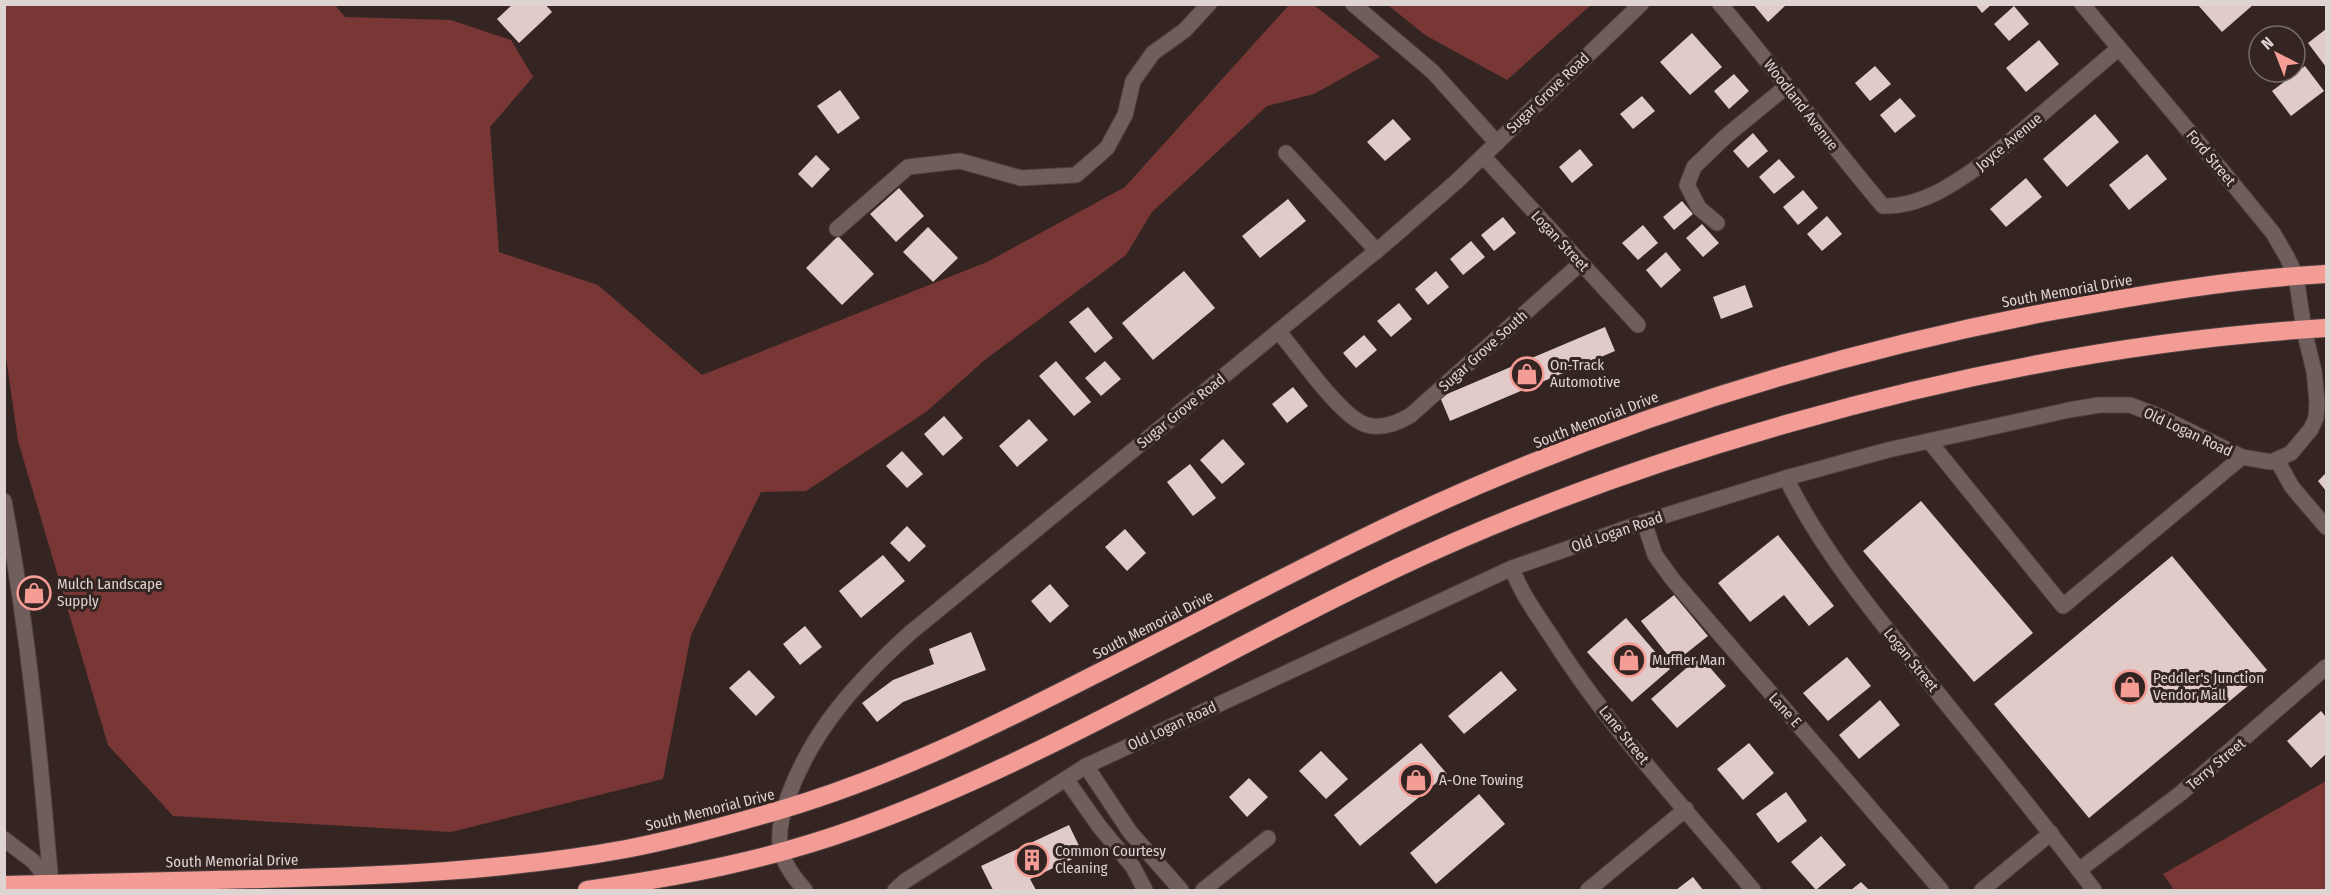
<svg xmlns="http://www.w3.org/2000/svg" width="2331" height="895" font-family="'Fira Sans Condensed',sans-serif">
	<rect width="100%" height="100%" fill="#342523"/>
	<g fill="#783734">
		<path d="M4,5H335L345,17L451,20L511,40L533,77L490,127L499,252L598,285L702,375L987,262L1125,187L1289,5H1314L1380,57L1314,94L1267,106L1152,212L1126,255L986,359L926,412L806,491L761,492L691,635L663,779L451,832L173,816L108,745L18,441L4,343Z"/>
		<path d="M1388,5H1591L1507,80L1425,35Z"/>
		<path d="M2326,781V890H2174L2163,874Z"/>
	</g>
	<g fill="#e0cbc9">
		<path d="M513,4H545L552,12L519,43L497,19Z"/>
		<path d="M1753,4H1787L1768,22Z"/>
		<path d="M1975,4H1992L1982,13Z"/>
		<path d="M2197,4H2254L2222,32Z"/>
		<path d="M2014,6L2029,24L2009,41L1994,24Z"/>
		<path d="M2326,29V67L2308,43Z"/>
		<path d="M1692,33L1722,67L1690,95L1660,62Z"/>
		<path d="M2039,40L2059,64L2026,92L2006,68Z"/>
		<path d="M1875,66L1891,84L1870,101L1855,83Z"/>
		<path d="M2305,66L2324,91L2291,116L2272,91Z"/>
		<path d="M1734,74L1749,91L1729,109L1714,91Z"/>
		<path d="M840,90L860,118L838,134L817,106Z"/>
		<path d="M1642,96L1655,111L1633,129L1620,114Z"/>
		<path d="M1900,98L1916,116L1895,133L1880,115Z"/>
		<path d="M2095,114L2119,142L2067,187L2043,159Z"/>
		<path d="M1393,119L1411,139L1385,161L1367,142Z"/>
		<path d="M1753,133L1768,151L1748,168L1733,151Z"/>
		<path d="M1580,149L1593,165L1572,183L1559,167Z"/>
		<path d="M2147,154L2167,179L2129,210L2109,185Z"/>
		<path d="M816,155L830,169L812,188L798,174Z"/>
		<path d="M1779,159L1795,177L1774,194L1759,177Z"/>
		<path d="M2026,178L2042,197L2006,227L1990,209Z"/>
		<path d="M899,188L924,216L896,242L870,214Z"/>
		<path d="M1803,190L1818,208L1798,225L1783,207Z"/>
		<path d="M1288,199L1306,221L1260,258L1242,236Z"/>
		<path d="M1682,201L1693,214L1674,230L1663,217Z"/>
		<path d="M1827,216L1842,234L1822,251L1807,234Z"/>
		<path d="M1503,217L1516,233L1494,251L1481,235Z"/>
		<path d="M1702,224L1719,243L1703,257L1686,238Z"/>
		<path d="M1643,225L1658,243L1638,260L1622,243Z"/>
		<path d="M928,227L958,258L933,282L903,252Z"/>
		<path d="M838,236L874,274L842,305L806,268Z"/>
		<path d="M1471,241L1485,257L1463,275L1450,259Z"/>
		<path d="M1666,252L1681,270L1661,288L1646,270Z"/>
		<path d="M1184,271L1215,308L1153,360L1122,323Z"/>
		<path d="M1436,271L1449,287L1428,305L1415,289Z"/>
		<path d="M1745,285L1753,307L1721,319L1713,297Z"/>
		<path d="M1399,303L1412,319L1391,337L1377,321Z"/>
		<path d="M1088,307L1113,338L1095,353L1069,322Z"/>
		<path d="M1605,327L1615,351L1450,421L1440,397Z"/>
		<path d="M1364,335L1377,350L1356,368L1343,353Z"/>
		<path d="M1056,361L1091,402L1074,416L1039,376Z"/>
		<path d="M1105,361L1121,379L1101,396L1085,378Z"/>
		<path d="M1293,387L1308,406L1287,423L1272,404Z"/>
		<path d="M944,416L963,438L943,456L924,434Z"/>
		<path d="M1029,419L1048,440L1017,467L999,446Z"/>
		<path d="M1223,439L1245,464L1222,484L1200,460Z"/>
		<path d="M902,451L923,474L907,488L886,466Z"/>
		<path d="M1190,464L1216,498L1193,516L1167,482Z"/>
		<path d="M2326,473V491L2318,481Z"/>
		<path d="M1921,501L2033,633L1974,682L1863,551Z"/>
		<path d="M907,526L926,546L909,562L890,543Z"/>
		<path d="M1125,529L1146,553L1127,571L1105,547Z"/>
		<path d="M1778,535L1834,606L1809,626L1784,595L1750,622L1718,583Z"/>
		<path d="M883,555L905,581L861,618L839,591Z"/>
		<path d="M2172,556L2267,670L2089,818L1994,704Z"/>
		<path d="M1050,584L1069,606L1050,623L1031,601Z"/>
		<path d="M1674,595L1708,636L1674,663L1641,621Z"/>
		<path d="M1626,618L1670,669L1632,702L1587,652Z"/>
		<path d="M805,626L822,647L800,665L783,644Z"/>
		<path d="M971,632L986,670L903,702L877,722L862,703L893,680L934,664L929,649Z"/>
		<path d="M1700,656L1726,686L1677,728L1651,699Z"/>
		<path d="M1847,657L1871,686L1828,721L1803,693Z"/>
		<path d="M749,670L775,697L756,716L729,688Z"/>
		<path d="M1501,671L1517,690L1464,734L1448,716Z"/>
		<path d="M1880,700L1900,725L1859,759L1839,735Z"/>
		<path d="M2321,711L2326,717V754L2311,768L2287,741Z"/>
		<path d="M1421,743L1447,774L1360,846L1334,815Z"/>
		<path d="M1749,743L1774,773L1743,800L1717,769Z"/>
		<path d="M1321,751L1348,779L1326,799L1299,771Z"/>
		<path d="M1249,778L1268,797L1247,817L1229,797Z"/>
		<path d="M1786,792L1807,821L1778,843L1756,814Z"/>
		<path d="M1479,794L1505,824L1436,884L1410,853Z"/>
		<path d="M1069,825L1083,854L1030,879L1036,890H993L981,866Z"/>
		<path d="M1821,836L1846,865L1816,890L1791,862Z"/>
		<path d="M1693,877L1703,890H1676Z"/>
		<path d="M1861,882L1869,890H1851Z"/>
	</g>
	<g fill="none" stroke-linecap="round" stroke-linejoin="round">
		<g stroke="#4e413f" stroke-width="17">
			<g id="minor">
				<path d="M1353,4L1433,72L1497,143"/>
				<path d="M1720,4C1776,70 1827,140 1883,206C1923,207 1957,182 1989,159L2119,48"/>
				<path d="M1286,153L1377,251"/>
				<path d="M1483,156L1638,325"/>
				<path d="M1717,223L1699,208L1687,185L1694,167L1725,137L1787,86"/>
				<path d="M837,229L908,167L960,161L1021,178L1076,175L1107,148L1125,115L1133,81L1153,53L1185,30L1209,4"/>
				<path d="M1279,332C1297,353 1342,419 1367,425C1382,429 1398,423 1411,415L1581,263"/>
				<path d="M1929,441L2063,606L2242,457"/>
				<path d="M2277,460L2292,487L2326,527"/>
				<path d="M1786,478C1822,551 1873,612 1924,676C1981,747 2039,817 2094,890"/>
				<path d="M4,501C28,629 40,754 51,884"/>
				<path d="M1644,522L1655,555L1673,580L1941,890"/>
				<path d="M1512,568C1521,594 1538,616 1553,639C1610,729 1685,808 1753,890"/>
				<path d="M1086,766L1130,832L1181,890"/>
				<path d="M1066,779L1099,826L1133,867L1145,890"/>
				<path d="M4,839L33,861L51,884"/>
				<path d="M2079,870L2181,793L2326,667"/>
				<path d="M805,890C795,879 785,866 781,851C777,834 782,814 788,797C812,730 858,680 910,633L1386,243L1456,182L1641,4"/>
				<path d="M895,890L905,881L1086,766L1512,568L1644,522L1786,478L1888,450L2069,410L2099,405H2130L2159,416L2242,457L2271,462L2291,453L2311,429L2316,418L2317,401L2314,371L2304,330L2296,276L2287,257L2273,233L2224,173L2082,4"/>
				<path d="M1203,890L1268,838"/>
				<path d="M1588,890L1686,809"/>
				<path d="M1982,890L2051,833"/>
			</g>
		</g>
		<g stroke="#4e413f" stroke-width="20">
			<g id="highway">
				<path d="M4,885C90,883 175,881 261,879C383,876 506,871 626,849C678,839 729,825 780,810C889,778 992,727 1094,675C1181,631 1267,585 1355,542C1574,434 1809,358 2048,312C2140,295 2233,279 2326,274"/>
				<path d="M587,890C679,877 769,860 857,828C1046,760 1218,652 1399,567C1525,508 1656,461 1790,423C1965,373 2144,339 2326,328"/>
			</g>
		</g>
		<use href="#minor" stroke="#705e5c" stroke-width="15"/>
		<use href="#highway" stroke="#f39c95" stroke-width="18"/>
	</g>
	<defs>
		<g id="shop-ring" transform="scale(1.725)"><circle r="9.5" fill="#342523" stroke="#f59c95" stroke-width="1.5"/><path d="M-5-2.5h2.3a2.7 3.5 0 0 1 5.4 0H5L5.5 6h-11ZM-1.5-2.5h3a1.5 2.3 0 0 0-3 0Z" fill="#f59c95"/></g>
		<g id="building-ring" transform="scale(1.725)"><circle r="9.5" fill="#342523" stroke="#f59c95" stroke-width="1.5"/><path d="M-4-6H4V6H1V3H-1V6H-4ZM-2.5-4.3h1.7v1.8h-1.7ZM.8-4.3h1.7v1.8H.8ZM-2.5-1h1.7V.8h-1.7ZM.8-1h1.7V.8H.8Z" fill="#f59c95"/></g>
	</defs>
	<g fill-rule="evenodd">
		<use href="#shop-ring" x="1527" y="374"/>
		<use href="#shop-ring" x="34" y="593"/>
		<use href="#shop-ring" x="1629" y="660"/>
		<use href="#shop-ring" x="2130" y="687"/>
		<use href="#shop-ring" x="1416" y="780"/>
		<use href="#building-ring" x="1032" y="860"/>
	</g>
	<g text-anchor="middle" stroke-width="6" stroke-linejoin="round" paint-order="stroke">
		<g font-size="15" fill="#ded4d2" stroke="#342523">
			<text transform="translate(1548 93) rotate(-44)" y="5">Sugar Grove Road</text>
			<text transform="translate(1801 105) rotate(52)" y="5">Woodland Avenue</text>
			<text transform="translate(2009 142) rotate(-40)" y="5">Joyce Avenue</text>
			<text transform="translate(2211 158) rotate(50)" y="5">Ford Street</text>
			<text transform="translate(1560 241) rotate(47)" y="5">Logan Street</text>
			<text transform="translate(2067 291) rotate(-10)" y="5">South Memorial Drive</text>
			<text transform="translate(1483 351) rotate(-42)" y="5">Sugar Grove South</text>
			<text transform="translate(1181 411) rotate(-39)" y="5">Sugar Grove Road</text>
			<text transform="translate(1596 420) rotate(-21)" y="5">South Memorial Drive</text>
			<text transform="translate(2188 432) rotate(25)" y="5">Old Logan Road</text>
			<text transform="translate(1617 532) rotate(-19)" y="5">Old Logan Road</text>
			<text transform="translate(1153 625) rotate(-27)" y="5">South Memorial Drive</text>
			<text transform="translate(1911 660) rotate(51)" y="5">Logan Street</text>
			<text transform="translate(1785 710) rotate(48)" y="5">Lane E</text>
			<text transform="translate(1172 726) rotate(-25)" y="5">Old Logan Road</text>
			<text transform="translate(1624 735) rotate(51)" y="5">Lane Street</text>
			<text transform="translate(2216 764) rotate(-40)" y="5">Terry Street</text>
			<text transform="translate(710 810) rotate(-14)" y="5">South Memorial Drive</text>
			<text transform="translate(232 861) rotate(-1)" y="5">South Memorial Drive</text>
		</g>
		<g font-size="15" fill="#ded4d2" stroke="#342523" text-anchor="start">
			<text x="1550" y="370">On-Track<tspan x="1550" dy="17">Automotive</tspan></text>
			<text x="57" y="589">Mulch Landscape<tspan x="57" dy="17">Supply</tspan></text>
			<text x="1652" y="665">Muffler Man</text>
			<text x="2153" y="683">Peddler's Junction<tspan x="2153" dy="17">Vendor Mall</tspan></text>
			<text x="1439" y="785">A-One Towing</text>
			<text x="1055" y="856">Common Courtesy<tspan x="1055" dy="17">Cleaning</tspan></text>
		</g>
	</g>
	<rect width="2331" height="895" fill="none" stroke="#ded4d2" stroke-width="12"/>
	<g transform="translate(2277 54) rotate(318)"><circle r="28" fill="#342523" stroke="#786b69" stroke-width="1.5"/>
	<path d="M0-4.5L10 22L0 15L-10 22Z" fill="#f59c95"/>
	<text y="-9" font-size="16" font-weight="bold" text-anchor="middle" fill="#ded4d2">N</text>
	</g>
</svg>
